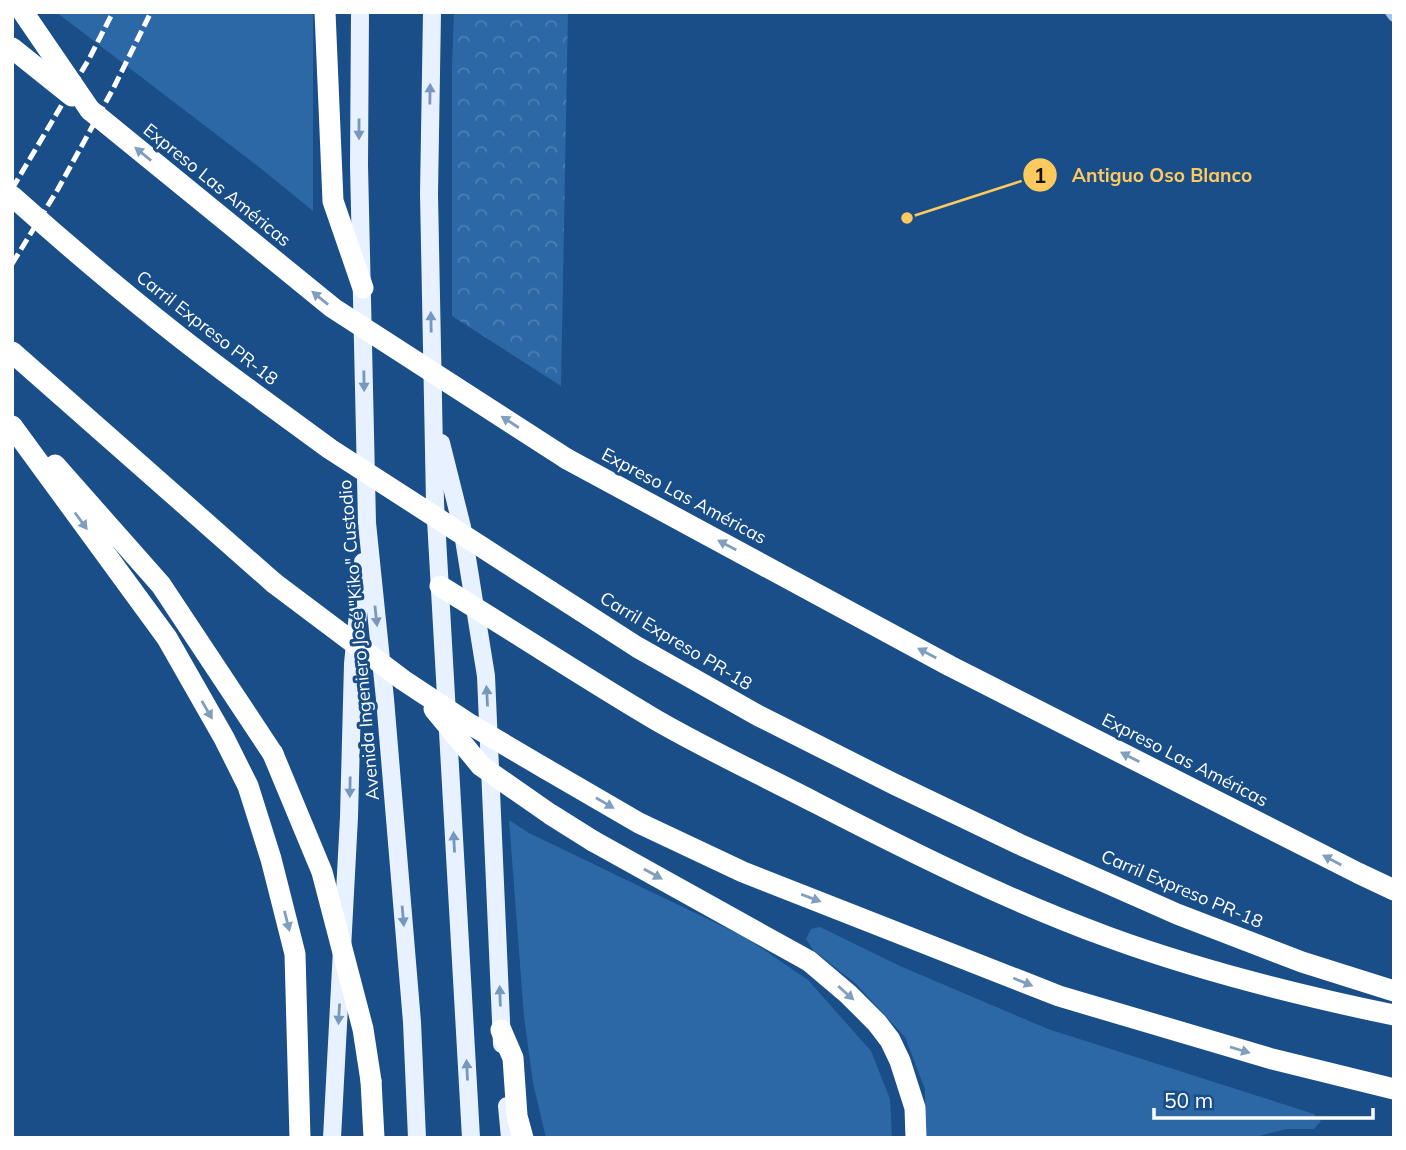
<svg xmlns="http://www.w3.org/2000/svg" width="1406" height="1150" font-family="Mulish,sans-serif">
	<defs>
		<pattern id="forest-crowns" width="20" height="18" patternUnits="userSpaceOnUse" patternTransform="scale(1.75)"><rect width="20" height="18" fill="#2c68a6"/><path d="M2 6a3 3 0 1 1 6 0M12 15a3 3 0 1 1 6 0" fill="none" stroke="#4c7fb3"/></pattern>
	</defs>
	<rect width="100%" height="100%" fill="#194e88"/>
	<g fill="#2c68a6">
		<path d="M56,12H313V211L259,167Z"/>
		<path d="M509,820L529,833L745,937L808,980L871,1051L890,1099L892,1138H546L533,1083L524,1017Z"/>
		<path d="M820,927L900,966L1048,1029L1314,1114L1321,1121L1314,1129H1287L1251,1138H925V1089L905,1037L855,983L814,951L806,939L811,929Z"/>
	</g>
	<path fill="url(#forest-crowns)" d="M454,12H568L561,386L452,316V67Z"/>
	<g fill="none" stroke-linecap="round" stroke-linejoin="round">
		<path stroke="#a1c6ed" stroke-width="12" d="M1391,12L1394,16"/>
		<g stroke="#e7f1ff" stroke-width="18">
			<path d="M360,12L359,165L367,523L385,699L412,1022L417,1138"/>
			<path d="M432,12L429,194L435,502L471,1138"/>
			<path d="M441,443L462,527L486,676L502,1044"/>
			<path d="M507,1106L510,1138"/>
			<path d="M332,1138L349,817L353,664L363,562"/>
		</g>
		<g stroke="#fff" stroke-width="21">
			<path d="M23,12L90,110"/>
			<path d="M325,12L333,201L363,288"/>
			<path d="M12,48L72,96"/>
			<path d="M12,196C88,264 166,329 248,389"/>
			<path d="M12,352L274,583"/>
			<path d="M12,426L167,638L224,738L248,786L271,859L295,954L300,1138"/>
			<path d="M567,459L950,666L1358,873L1394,890"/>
			<path d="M55,465L161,585L273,754"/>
			<path d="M440,586C512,630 583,677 656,720C708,750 762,775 816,803C911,852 1007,900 1108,937C1201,971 1297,995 1394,1015"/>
			<path d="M550,591L637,647L759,716L894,784L1019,844L1177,914L1302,962L1394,991"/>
			<path d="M546,769L639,823L743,872L1059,996L1272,1059L1394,1089"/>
			<path d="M593,841L809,961L848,994L877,1023L890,1040L900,1061L915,1108L916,1138"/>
			<path d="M501,1030L513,1058L517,1116L523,1138"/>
			<path d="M371,1081L374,1138"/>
		</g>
		<g stroke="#fff" stroke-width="5" stroke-dasharray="12 5" stroke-linecap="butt">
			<path d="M12,189L89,59L113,12"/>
			<path d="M12,264L58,189L113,89L151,12"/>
		</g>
		<g stroke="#fff" stroke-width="21">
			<path d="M90,110L333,308L567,459"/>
			<path d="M248,389L330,449L550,591"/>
			<path d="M274,583L403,680L468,723L546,769"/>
			<path d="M434,709L481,766L550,814L593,841"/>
			<path d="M273,754L322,872L363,1029L371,1081"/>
		</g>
	</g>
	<defs><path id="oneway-solid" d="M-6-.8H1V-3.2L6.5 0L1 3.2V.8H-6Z" transform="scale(1.75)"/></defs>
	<g fill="#7697be">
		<use href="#oneway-solid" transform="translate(430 94) rotate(-89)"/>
		<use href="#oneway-solid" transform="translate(359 129) rotate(90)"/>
		<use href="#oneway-solid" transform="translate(431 322) rotate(-91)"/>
		<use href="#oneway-solid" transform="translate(364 381) rotate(89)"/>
		<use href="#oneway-solid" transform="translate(376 616) rotate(84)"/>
		<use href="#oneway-solid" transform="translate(487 696) rotate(-93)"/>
		<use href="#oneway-solid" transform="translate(350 787) rotate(91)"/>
		<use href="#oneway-solid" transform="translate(454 842) rotate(-93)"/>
		<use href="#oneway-solid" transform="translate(403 916) rotate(85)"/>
		<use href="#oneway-solid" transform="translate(500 996) rotate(-92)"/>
		<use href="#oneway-solid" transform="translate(339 1014) rotate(93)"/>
		<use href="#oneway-solid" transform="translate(467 1070) rotate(-93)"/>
	</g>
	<g fill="#809ebe">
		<use href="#oneway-solid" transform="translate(143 154) rotate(-141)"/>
		<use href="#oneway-solid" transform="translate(320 298) rotate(-141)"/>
		<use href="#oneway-solid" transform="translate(510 422) rotate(-147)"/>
		<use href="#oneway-solid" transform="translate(81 521) rotate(54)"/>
		<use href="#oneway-solid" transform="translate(727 545) rotate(-152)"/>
		<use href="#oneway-solid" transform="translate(927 653) rotate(-152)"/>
		<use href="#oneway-solid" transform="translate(207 710) rotate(60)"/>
		<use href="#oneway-solid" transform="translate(1130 757) rotate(-153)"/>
		<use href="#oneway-solid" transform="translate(605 803) rotate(30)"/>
		<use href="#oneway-solid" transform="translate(1332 860) rotate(-152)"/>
		<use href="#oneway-solid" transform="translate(653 874) rotate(29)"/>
		<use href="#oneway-solid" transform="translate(811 898) rotate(21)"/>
		<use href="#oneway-solid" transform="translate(287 921) rotate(76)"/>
		<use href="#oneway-solid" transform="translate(1023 982) rotate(22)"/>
		<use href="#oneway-solid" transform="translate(846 993) rotate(42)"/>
		<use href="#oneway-solid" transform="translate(1240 1050) rotate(17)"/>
	</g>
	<g text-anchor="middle" stroke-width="6" stroke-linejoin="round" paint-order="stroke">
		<g font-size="18" fill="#fff" stroke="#194e88">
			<text transform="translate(217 185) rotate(39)" y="6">Expreso Las Américas</text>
			<text transform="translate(207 328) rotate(38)" y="6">Carril Expreso PR-18</text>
			<text transform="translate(684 496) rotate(28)" y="6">Expreso Las Américas</text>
			<text transform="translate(359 640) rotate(-95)" y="6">Avenida Ingeniero José "Kiko" Custodio</text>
			<text transform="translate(676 641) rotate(31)" y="6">Carril Expreso PR-18</text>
			<text transform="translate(1185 760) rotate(27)" y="6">Expreso Las Américas</text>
			<text transform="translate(1182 889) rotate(23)" y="6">Carril Expreso PR-18</text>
		</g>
	</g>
	<path fill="none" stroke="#ffca5d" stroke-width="2.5" d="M907 218L1040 175"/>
	<g fill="#ffca5d" stroke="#194e88" stroke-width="2.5">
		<circle cx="907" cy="218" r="7"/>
		<circle cx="1040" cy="175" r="18"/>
	</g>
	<g font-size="21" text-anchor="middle" font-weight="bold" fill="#111">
		<text x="1040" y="183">1</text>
	</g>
	<g font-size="19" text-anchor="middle" font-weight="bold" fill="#ffca5d" stroke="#194e88" stroke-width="6" stroke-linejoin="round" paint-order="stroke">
		<text x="1162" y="182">Antiguo Oso Blanco</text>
	</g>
	<rect width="1406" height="1150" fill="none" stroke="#ffffff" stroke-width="28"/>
	<path d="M1154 1108v10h219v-10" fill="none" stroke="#ffffff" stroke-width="3.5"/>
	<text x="1164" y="1108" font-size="21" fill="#ffffff" stroke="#194e88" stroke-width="5" paint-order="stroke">50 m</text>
</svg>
